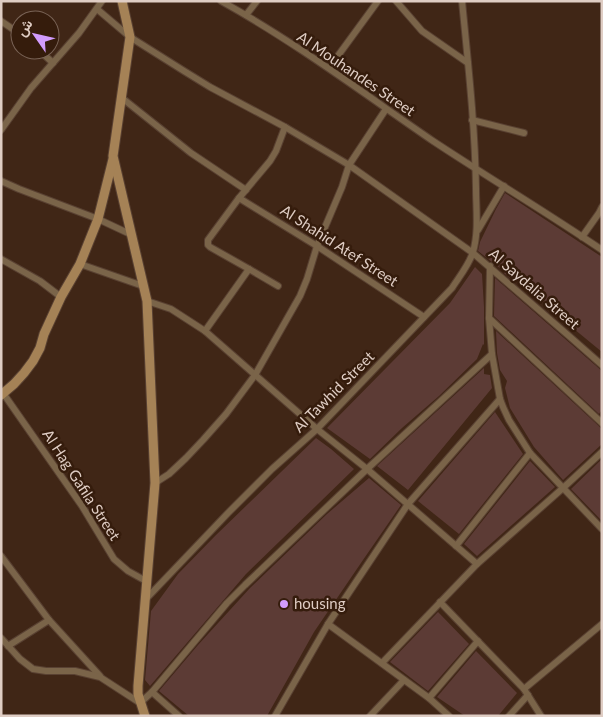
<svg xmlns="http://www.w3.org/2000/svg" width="603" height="717" font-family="Lato,Vazirmatn,sans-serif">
	<rect width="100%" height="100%" fill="#402616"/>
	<g fill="#5c3b35">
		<path d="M505,193L602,257V352L512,278L511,279L504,273L505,272L478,251L480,242L496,209Z"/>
		<path d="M475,267L482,274L484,307V345L483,344L477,359L439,396L402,428L370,459L327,428L450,303Z"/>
		<path d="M495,278L602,371V410L599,414L494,316Z"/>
		<path d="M496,331L602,429V444L563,480L534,447L510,408L505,388L507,381L500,370L497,353Z"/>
		<path d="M484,368V374L490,375L492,388L408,490L377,466Z"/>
		<path d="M495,412L523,454L459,534L418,501Z"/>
		<path d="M316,438L331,449L354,469L246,574L150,686L145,680L151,611L178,574L215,536Z"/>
		<path d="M602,459V521L571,489Z"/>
		<path d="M530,461L555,487L477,556L464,544Z"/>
		<path d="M369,478L401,505L363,560L314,632L267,716H189L159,691L198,645L250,588L327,514Z"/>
		<path d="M438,612L469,644L428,691L390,662Z"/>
		<path d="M476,651L517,693L498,716H465L437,697Z"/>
	</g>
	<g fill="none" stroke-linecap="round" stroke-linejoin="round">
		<g stroke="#594132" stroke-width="8">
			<g id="street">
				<path d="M221,1C295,42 363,93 433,141C489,178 546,212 602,250"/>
				<path d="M396,1L422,31L468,63"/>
				<path d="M97,9L130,37L184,71L210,87L285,127L349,165L473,253L569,336L602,365"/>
				<path d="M246,15L257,1"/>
				<path d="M1,21L20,34"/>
				<path d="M39,50L53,63"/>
				<path d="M329,68L378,1"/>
				<path d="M122,98L191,153L246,190"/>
				<path d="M472,120L524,133"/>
				<path d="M1,130L31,88L79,33L102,1"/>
				<path d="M1,181L19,189L98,219L130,234"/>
				<path d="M239,198L317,246L424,317"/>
				<path d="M478,230L504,186"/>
				<path d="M582,237L599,213L602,207"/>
				<path d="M1,259L40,281L61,297"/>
				<path d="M80,264L143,286"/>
				<path d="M490,266L489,318L492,354L500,399L503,407L509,420L530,453L602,529"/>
				<path d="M249,269L278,286"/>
				<path d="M147,301L171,309L205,331L317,429L367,469L477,564"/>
				<path d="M489,318L602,423"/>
				<path d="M205,331L249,269L210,247L208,245V240L239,198L270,161L276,151L285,127"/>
				<path d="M3,393L82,506L114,559L128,571L146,581"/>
				<path d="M155,483L169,474L186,458L203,440L226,414L255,375L300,296L307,279L317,246L342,187L349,165L386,109"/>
				<path d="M456,546L530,453"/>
				<path d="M1,556L49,620L100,676"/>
				<path d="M145,600L228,513L272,469L317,429L452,288C459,277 469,265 473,252C479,231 476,209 476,188C475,125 468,63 462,1"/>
				<path d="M440,602L524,689L541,716"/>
				<path d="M328,624L408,504L500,399"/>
				<path d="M1,638L20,659L33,669L46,671H75L100,677L140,703L152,692L179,716"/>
				<path d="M8,646L49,620"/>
				<path d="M382,663L477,564L563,488L602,452"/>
				<path d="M524,689L602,624"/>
				<path d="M152,692L227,603L245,585L367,469L492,354"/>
				<path d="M429,698L449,716"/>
				<path d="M275,716L328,624L429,698L478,641"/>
				<path d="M370,716L404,680"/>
				<path d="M509,716L528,695"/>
			</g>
		</g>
		<g stroke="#594132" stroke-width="11">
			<g id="secondary">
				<path d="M122,1L130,37L113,156L147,301L155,483L138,686V694L145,716"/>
				<path d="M1,395L14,384L24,373L33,361L40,348L44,334L61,297L80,264L98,219L113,159"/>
			</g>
		</g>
		<use href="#street" stroke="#7a6449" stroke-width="6"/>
		<use href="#secondary" stroke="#a58256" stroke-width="9"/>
	</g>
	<circle fill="#d29cfd" stroke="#351c0c" stroke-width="2" cx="284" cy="604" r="5"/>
	<g text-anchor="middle" stroke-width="5" stroke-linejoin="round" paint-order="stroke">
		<g font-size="15" fill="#dfcdc4" stroke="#351c0c">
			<text transform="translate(356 74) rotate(34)" y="5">Al Mouhandes Street</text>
			<text transform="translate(339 246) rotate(33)" y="5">Al Shahid Atef Street</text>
			<text transform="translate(534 289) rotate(41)" y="5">Al Saydalia Street</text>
			<text transform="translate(334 392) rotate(-45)" y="5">Al Tawhid Street</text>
			<text transform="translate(81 485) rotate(57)" y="5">Al Hag Gafila Street</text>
		</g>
		<g font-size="15" fill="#dfcdc4" stroke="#351c0c" text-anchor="start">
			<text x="294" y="609">housing</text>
		</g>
	</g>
	<rect width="603" height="717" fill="none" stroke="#dfcdc4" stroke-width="5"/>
	<g transform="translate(35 35) rotate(304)"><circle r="24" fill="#351c0c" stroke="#796356"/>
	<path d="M0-4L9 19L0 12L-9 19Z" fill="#d29cfd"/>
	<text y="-8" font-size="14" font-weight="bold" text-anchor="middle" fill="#dfcdc4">ش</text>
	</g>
</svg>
